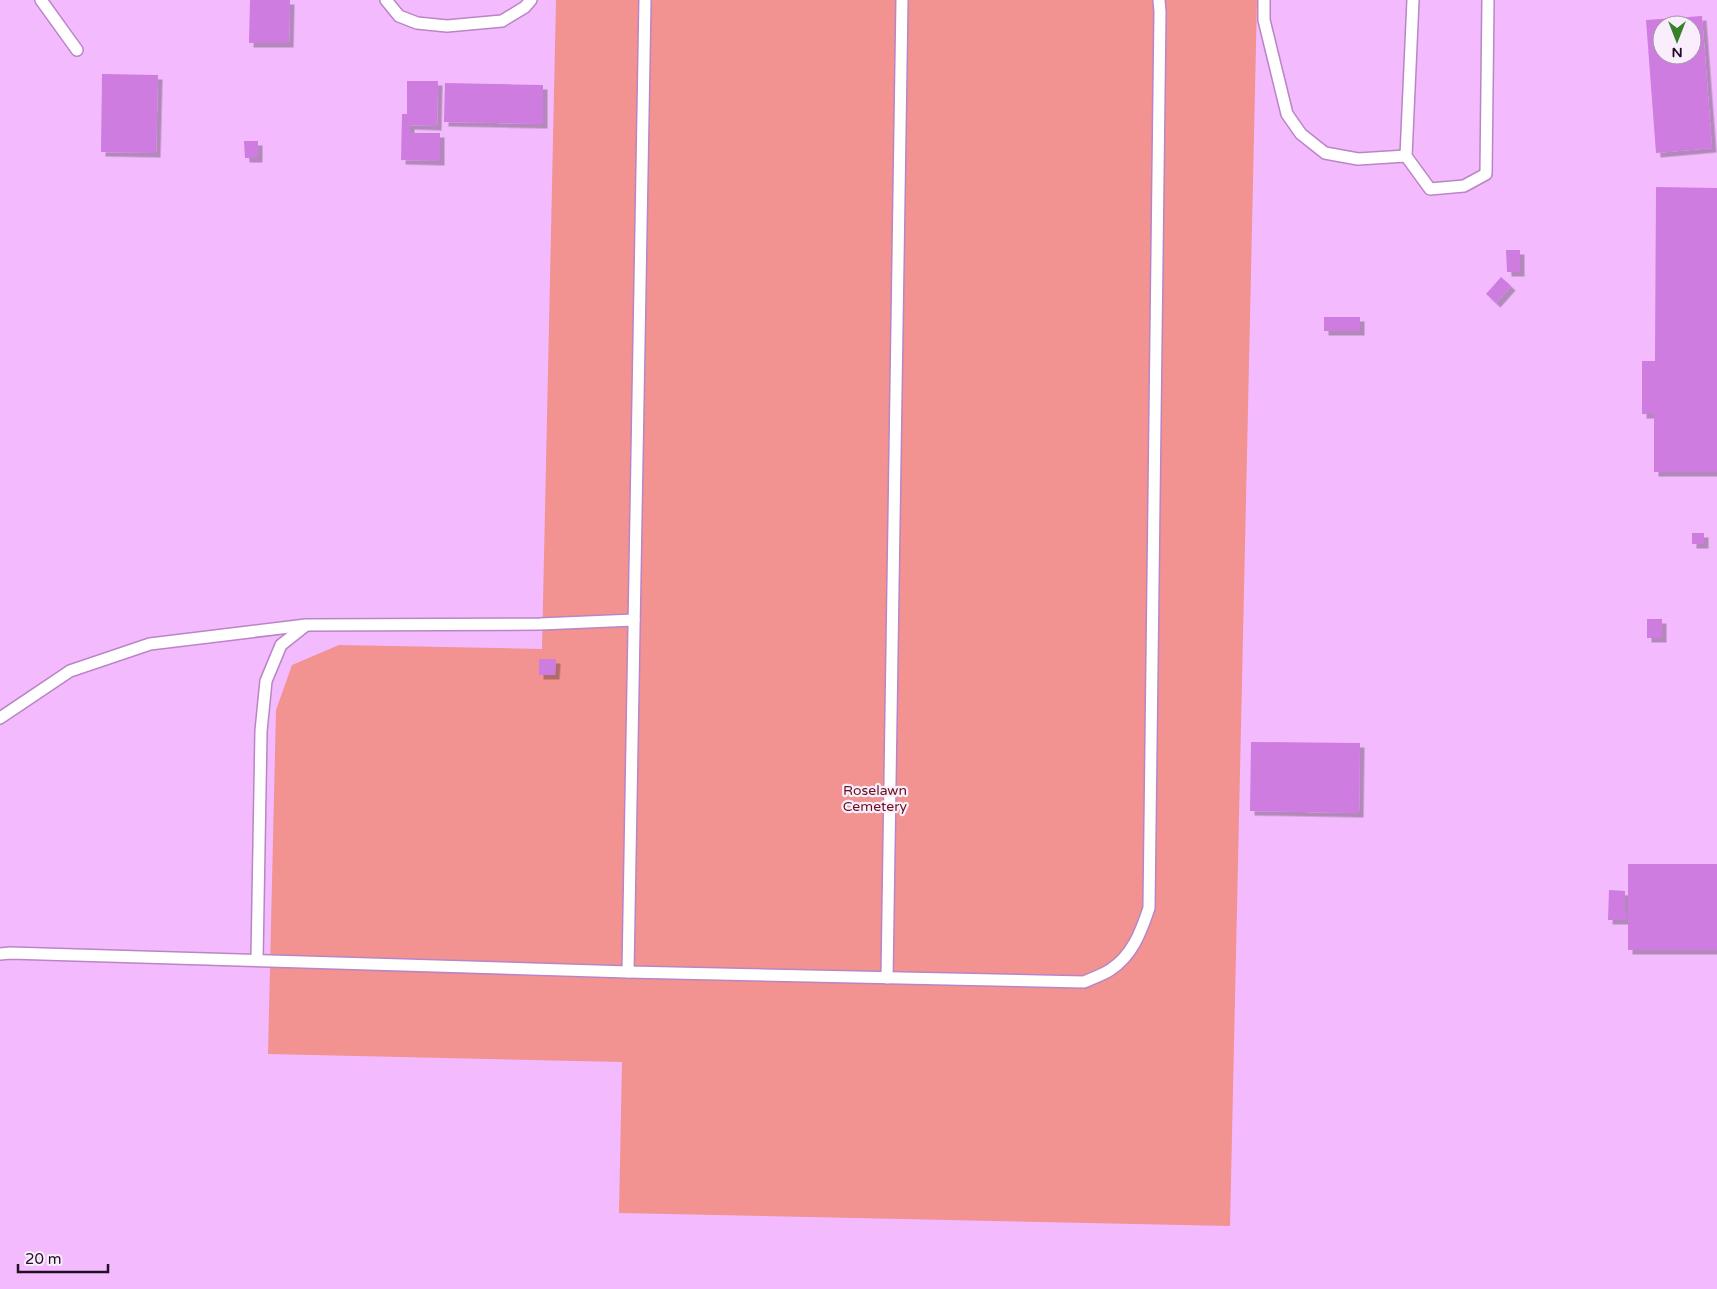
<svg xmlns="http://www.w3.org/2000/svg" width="1717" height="1289" font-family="'Varela Round',sans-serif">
	<defs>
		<filter id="shadow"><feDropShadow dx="4.5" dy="4.5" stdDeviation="0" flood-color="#0004"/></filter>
	</defs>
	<rect width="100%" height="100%" fill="#f3bbfe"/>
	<path fill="#f29291" d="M556,0H1257L1230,1226L619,1213L622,1062L268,1054L276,710L292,665L339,645L542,649Z"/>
	<g fill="#ce7be0" fill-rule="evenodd" filter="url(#shadow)">
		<path d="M250,0H290L289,43H249Z"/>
		<path d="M1702,16L1712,148L1656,153L1646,20ZM1662,25H1692V55H1662Z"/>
		<path d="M102,74L158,75L156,153L101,152Z"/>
		<path d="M407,81H438L437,126L410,125V133H440V161L401,160L402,114H407Z"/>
		<path d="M445,83L543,85V124L444,122Z"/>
		<path d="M244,141H258V158H245Z"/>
		<path d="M1656,187L1717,188V472H1654V414H1642V361H1655Z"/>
		<path d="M1506,250H1520V272H1507Z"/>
		<path d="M1501,277L1511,286L1496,303L1486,294Z"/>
		<rect x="1324" y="317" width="36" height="14"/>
		<rect x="1692" y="533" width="12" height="11"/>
		<rect x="1647" y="619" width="15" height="19"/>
		<path d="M539,659H556L555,675H539Z"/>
		<path d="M1251,742L1360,743L1359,813L1250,811Z"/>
		<rect x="1628" y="864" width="89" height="86"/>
		<path d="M1609,890L1625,891V913H1627V920H1608Z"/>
	</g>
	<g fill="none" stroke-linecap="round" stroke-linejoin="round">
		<g stroke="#ba85c5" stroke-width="14">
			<g id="lane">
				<path d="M41,0L77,50"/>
				<path d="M386,0L399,16L417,23L447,26L502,21L525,7L531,0"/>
				<path d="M1264,0V20L1287,114L1301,134L1325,153L1358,159L1406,156"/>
				<path d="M1413,0L1406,156L1430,189L1464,186L1486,174L1488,0"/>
				<path d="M0,718L70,671L150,644L306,625L540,624L634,620"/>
				<path d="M0,954L10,953L628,972L1084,982C1093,978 1102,975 1110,970C1132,956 1141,932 1149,908L1160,12L1159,0"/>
				<path d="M257,960L261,731L266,681L281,645L305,626"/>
				<path d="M628,972L645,0"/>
				<path d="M887,978L902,0"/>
			</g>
		</g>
		<use href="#lane" stroke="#fff" stroke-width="11"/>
	</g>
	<g text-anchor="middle" stroke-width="4.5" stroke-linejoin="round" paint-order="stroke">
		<g font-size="14" fill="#67121b" stroke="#faeefc">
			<text x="875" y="795">Roselawn<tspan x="875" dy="16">Cemetery</tspan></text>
		</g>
	</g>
	<g transform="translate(1677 40) rotate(180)"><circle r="24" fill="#faeefc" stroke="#a494a6"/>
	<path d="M0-4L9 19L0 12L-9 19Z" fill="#378129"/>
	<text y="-8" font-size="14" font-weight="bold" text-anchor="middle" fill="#220e26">N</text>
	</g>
	<path d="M18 1264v8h90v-8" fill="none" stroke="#220e26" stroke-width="2.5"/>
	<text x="25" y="1264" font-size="15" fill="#220e26" stroke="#faeefc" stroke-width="4" paint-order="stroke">20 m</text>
</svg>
